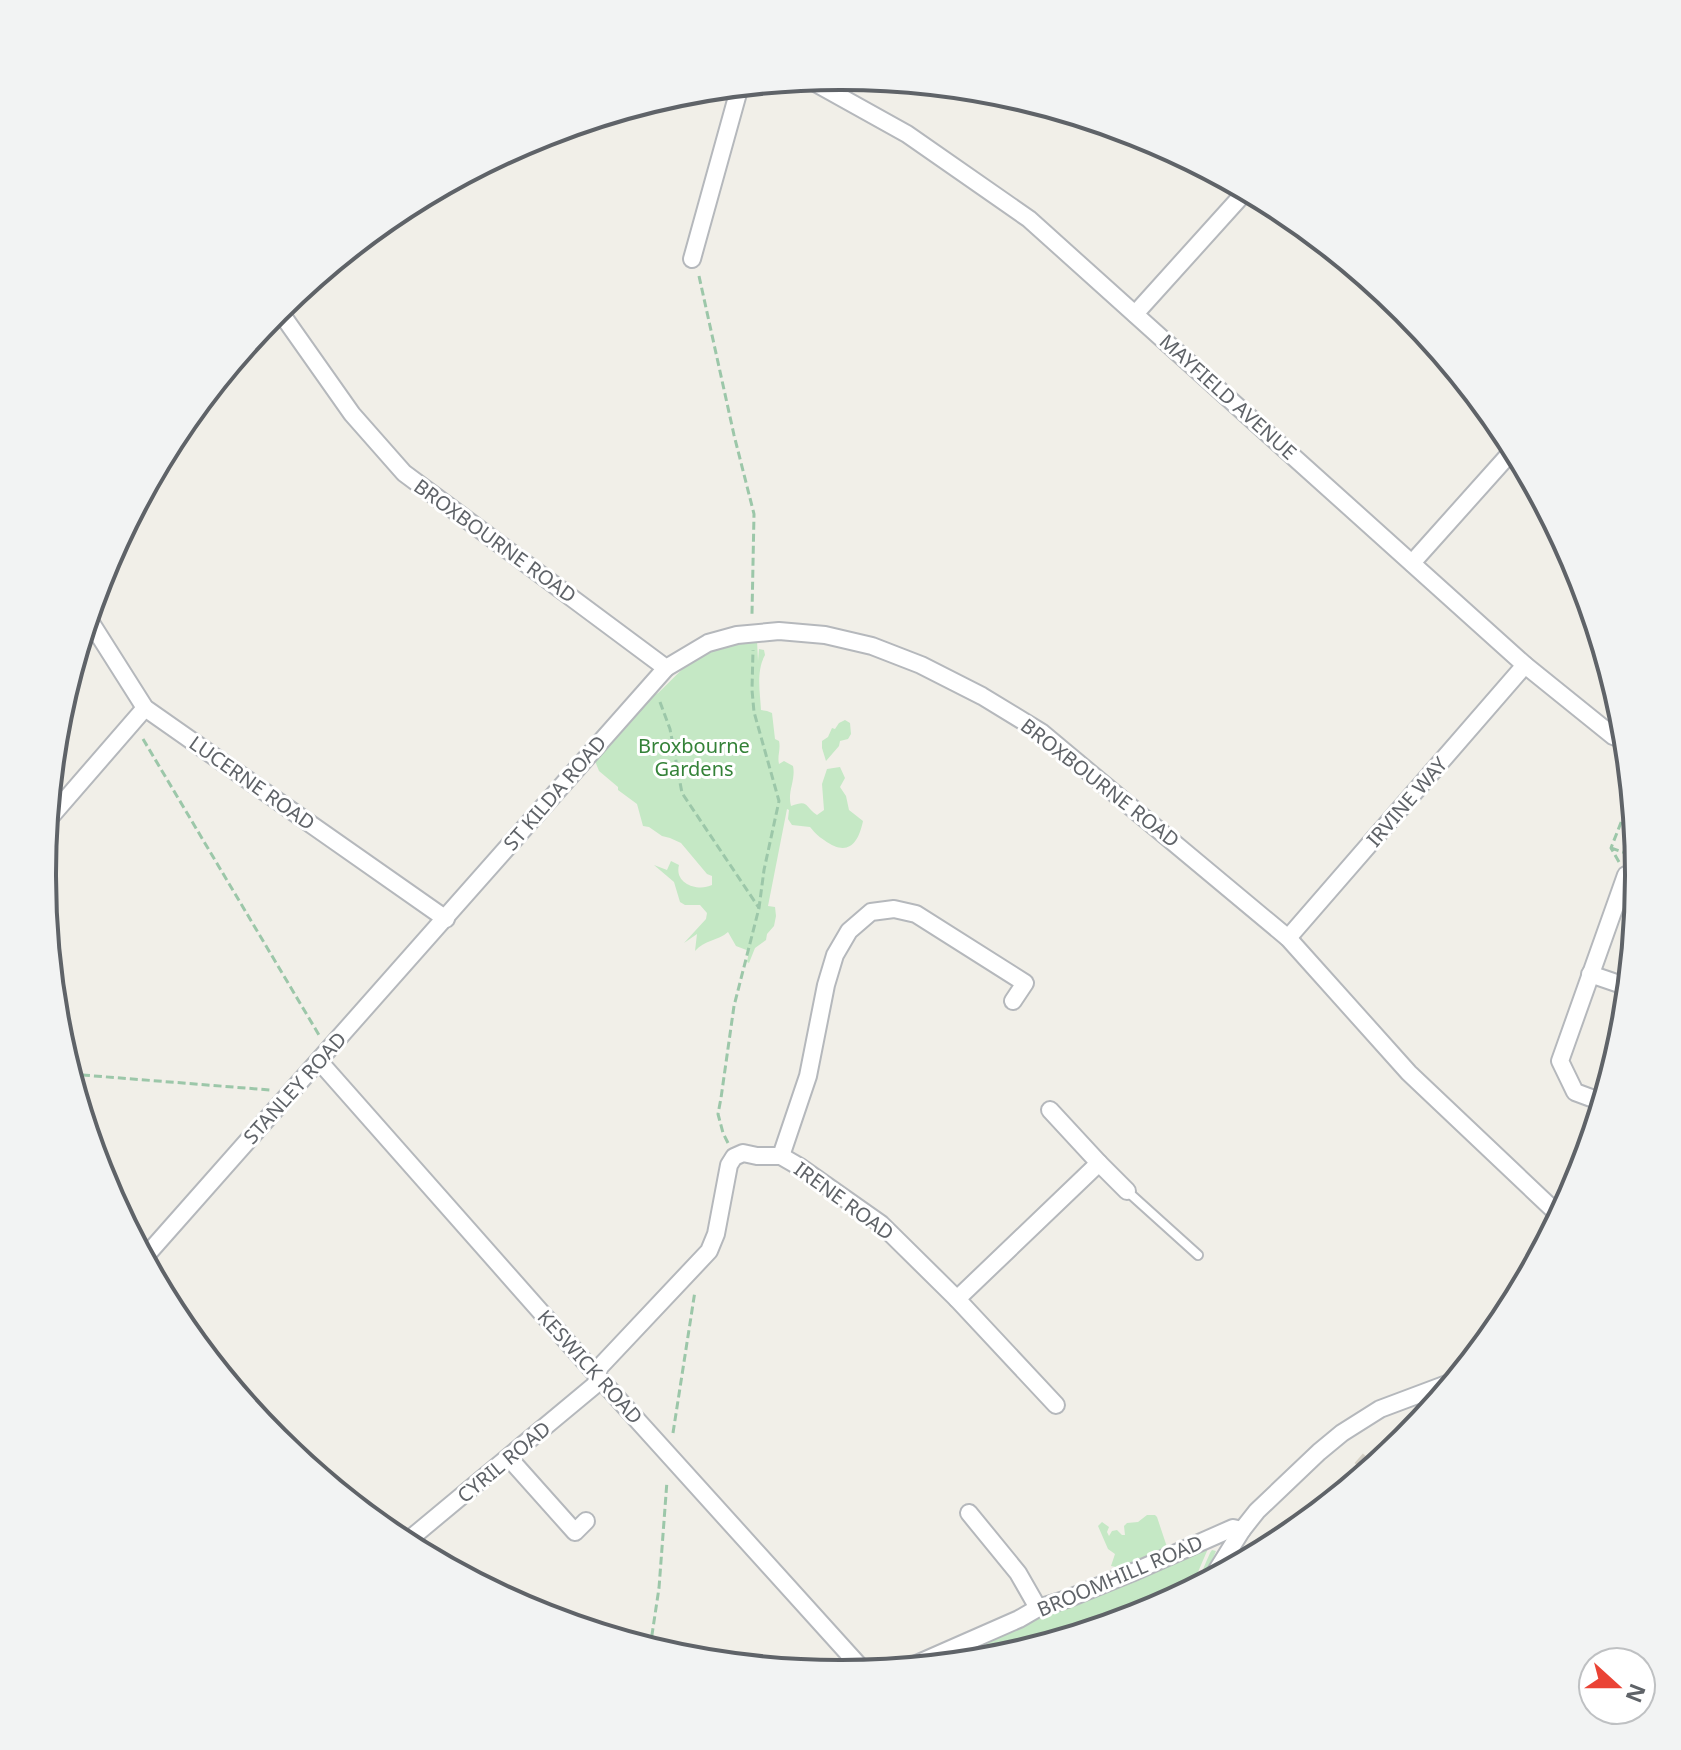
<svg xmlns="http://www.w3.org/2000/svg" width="1681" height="1750" font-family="'Noto Sans',sans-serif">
	<rect width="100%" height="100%" fill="#f1efe8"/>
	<g fill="#c5e8c5">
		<path d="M757,640L758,661L759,649L764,650L765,655C756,671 760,692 761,710L767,711L772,713L775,739L779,741C781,749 777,756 779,764L784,761L793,766C796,780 787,792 791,806C809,799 804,806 817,815L824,810L822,784L827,769L840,767L845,778L840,787L846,796L849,810L863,821C858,845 847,857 824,840C818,836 815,833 810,827L792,825L788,819L789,810L787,809L768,906L775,907L776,916L774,926L767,934L766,940L755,948L749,963L747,962L749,951L736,946L728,932C718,941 704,940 695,951L697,934L684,943L706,919L707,913L700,905H685L680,902L674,882L654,865L667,870L671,861L679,865C674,883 697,892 712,885V876L707,874L681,843L670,838L662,836L649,827L643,826L637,804L618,790V787L599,771L595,761L597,758C590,741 595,726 613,720L624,729L654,695L658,693C669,683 679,671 691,662C710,649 735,643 757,640Z"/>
		<path d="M845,720L850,723L851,734L848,739L840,741L839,746L826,761L822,748V741L828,737L832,728L835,729L839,723Z"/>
		<path d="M1147,1515H1155L1157,1517L1168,1550L1206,1546L1207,1551L1198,1572L1200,1576L1210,1553L1212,1550L1216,1551L1203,1582L1146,1613L996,1658L933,1664L953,1653L958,1657L982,1646L984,1642L989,1641L992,1637L999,1638L1022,1620L1029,1623L1066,1607L1128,1566L1117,1571L1116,1567L1111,1566L1115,1554L1108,1549L1098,1526L1102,1522L1109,1527L1107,1532L1109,1536L1112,1531L1117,1530L1122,1535H1125L1124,1526L1127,1523L1138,1522Z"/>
	</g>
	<g fill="#cccac5" stroke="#d6d1c6" stroke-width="2">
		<path d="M1393,1439L1399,1445L1381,1460L1377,1457Z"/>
		<path d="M1363,1455L1368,1459L1370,1457L1377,1463L1353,1482L1347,1477L1358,1465L1356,1463Z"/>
	</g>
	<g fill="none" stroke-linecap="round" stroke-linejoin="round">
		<g stroke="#b5b8bc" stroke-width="12">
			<path id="service" d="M1127,1191L1198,1255"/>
		</g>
		<g stroke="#b5b8bc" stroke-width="20">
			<g id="minor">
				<path d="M810,80L907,134L1029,219L1525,665L1613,736L1626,741"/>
				<path d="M692,259L740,86"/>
				<path d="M278,309L352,414L404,473L666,668L708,643L737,635L779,631L825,635L872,646L921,665L982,696L1041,732L1288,938L1409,1073L1560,1216"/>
				<path d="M1135,314L1246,191"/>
				<path d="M1412,563L1514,449"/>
				<path d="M88,618L145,708L446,919"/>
				<path d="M47,821L145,708"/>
				<path d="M1288,938L1525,665"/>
				<path d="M1590,974L1628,987"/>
				<path d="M319,1061L601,1380L864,1671"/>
				<path d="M1602,1102L1575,1092L1560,1061L1626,875"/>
				<path d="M1050,1110L1099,1163"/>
				<path d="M781,1156L808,1076L826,985L835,955L849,931L871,912L894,909L916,914L1025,983L1013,1001"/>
				<path d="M144,1258L666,668"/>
				<path d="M957,1299L1099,1163L1127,1191"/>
				<path d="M595,1372L709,1251L716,1234L729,1165L734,1157L743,1153L757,1156H781L800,1167L881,1224L957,1299L1056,1405"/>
				<path d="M509,1458L575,1532L586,1521"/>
				<path d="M969,1513L1018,1573L1038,1608"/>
				<path d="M405,1543L601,1380"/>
				<path d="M1212,1578L1242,1530L1257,1511L1319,1452L1342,1433L1380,1409L1452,1382"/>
				<path d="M912,1666L1019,1619L1038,1608L1067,1599L1131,1573L1233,1528L1242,1530"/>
			</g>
		</g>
		<g stroke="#9cc7a9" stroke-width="3" stroke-dasharray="8 4" stroke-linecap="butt">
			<path d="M699,276L734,435L754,514L752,614"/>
			<path d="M660,702L670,729L682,793L759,908"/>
			<path d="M143,739L319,1035"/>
			<path d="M1616,758L1628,768"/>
			<path d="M1611,848L1637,857"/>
			<path d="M1619,862L1611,848L1631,797"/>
			<path d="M70,1074L270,1090"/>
			<path d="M728,1143L723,1133L718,1114L721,1098L734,1006L759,908L764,870L779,801L754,712L752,690L753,650"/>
			<path d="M673,1433L695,1291"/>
			<path d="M650,1648L659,1588L667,1481"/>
		</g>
		<use href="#service" stroke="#fff" stroke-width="8"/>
		<use href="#minor" stroke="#fff" stroke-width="16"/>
	</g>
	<g text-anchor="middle" stroke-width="6" stroke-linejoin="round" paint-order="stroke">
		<g font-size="20" fill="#5f6368" stroke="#fff">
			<text transform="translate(1228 397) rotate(42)" y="7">MAYFIELD AVENUE</text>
			<text transform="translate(495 541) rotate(36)" y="7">BROXBOURNE ROAD</text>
			<text transform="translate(252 783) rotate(35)" y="7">LUCERNE ROAD</text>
			<text transform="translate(1100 783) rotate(38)" y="7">BROXBOURNE ROAD</text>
			<text transform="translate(555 793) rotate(-49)" y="7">ST KILDA ROAD</text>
			<text transform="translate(1407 802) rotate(-49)" y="7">IRVINE WAY</text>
			<text transform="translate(295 1088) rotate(-48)" y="7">STANLEY ROAD</text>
			<text transform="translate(844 1201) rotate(36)" y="7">IRENE ROAD</text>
			<text transform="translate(590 1367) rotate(48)" y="7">KESWICK ROAD</text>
			<text transform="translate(504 1462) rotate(-40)" y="7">CYRIL ROAD</text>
			<text transform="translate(1120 1576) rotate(-23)" y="7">BROOMHILL ROAD</text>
		</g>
		<g font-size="20" fill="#348238" stroke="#fff">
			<text x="694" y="753">Broxbourne<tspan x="694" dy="23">Gardens</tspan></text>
		</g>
	</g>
	<path d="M0 0H1681V1750H0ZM840 90H841A784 784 0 0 1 1625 874V876A784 784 0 0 1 841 1660H840A784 784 0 0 1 56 876V874A784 784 0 0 1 840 90Z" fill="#f2f3f3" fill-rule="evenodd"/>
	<path fill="none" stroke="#5f6368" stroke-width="4" d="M840 90H841A784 784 0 0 1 1625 874V876A784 784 0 0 1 841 1660H840A784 784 0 0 1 56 876V874A784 784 0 0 1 840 90Z"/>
	<g transform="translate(1617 1686) rotate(111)"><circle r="38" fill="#ffffff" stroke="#bfc1c3" stroke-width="2"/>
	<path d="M0-6L14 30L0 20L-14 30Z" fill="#ea4335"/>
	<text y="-12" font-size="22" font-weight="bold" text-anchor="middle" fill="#5f6368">N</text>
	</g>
</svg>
